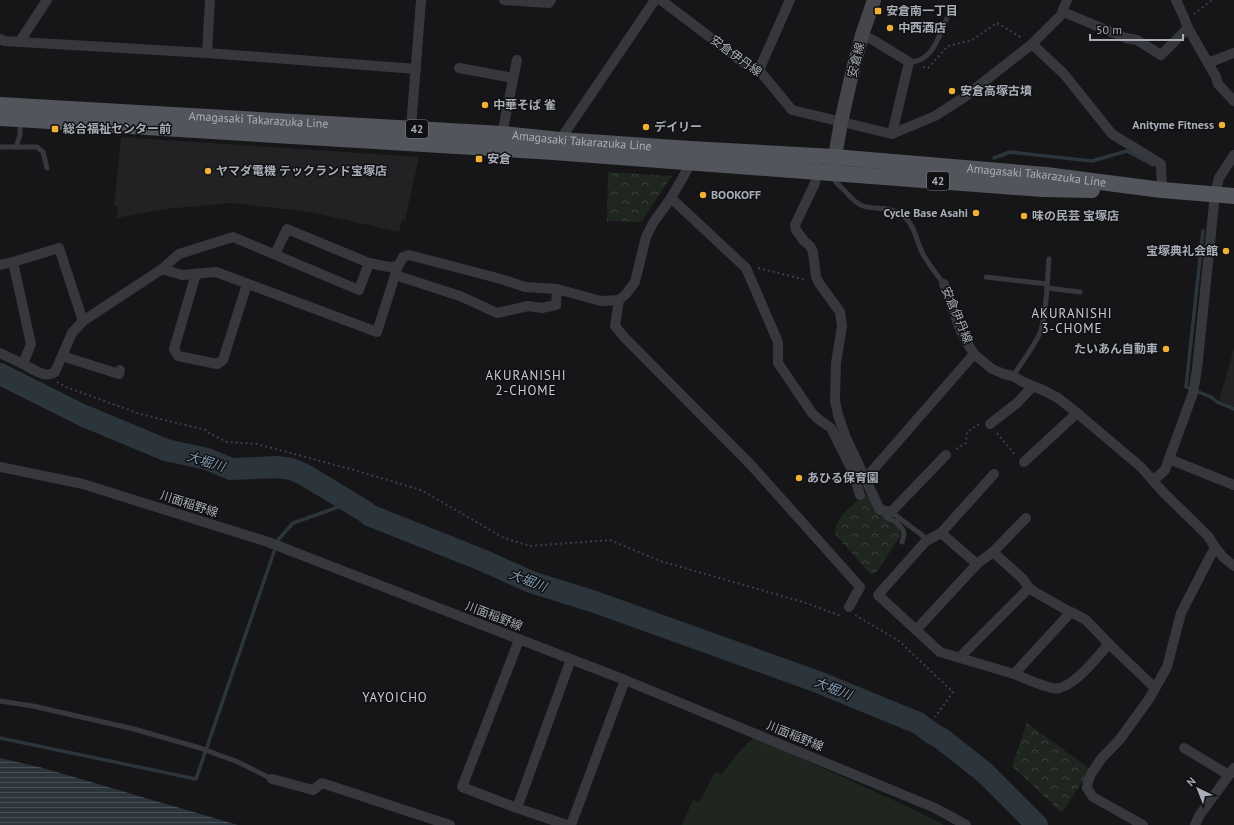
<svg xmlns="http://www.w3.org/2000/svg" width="1234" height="825" font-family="'PT Sans','Noto Sans JP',sans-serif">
	<defs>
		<pattern id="park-crowns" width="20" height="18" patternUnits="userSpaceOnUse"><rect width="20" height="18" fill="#1e261f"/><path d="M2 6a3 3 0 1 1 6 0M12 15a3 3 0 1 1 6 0" fill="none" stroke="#3c433d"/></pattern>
		<pattern id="water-rules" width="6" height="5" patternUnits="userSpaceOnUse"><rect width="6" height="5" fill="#2c353c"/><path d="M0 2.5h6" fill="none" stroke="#485056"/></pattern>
	</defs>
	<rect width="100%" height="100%" fill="#161618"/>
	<g fill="#222225">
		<path d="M121,137L419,157L405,221L402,220L399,232L310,212L231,203L165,209L116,218L118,207L114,206Z"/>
		<path d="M1234,348V407L1219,401Z"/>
	</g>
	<path fill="#1e261f" d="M754,737L915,810L944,825H682L693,800L699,802L716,771L722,775C730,761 742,748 754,737Z"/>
	<g fill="url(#park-crowns)">
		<path d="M608,172L672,176L641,222L607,221Z"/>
		<path d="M864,495H867L871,498L890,523C897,524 899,528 901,535L876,573L870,574L835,534C835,517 852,506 864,495Z"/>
		<path d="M1027,723L1090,769L1062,813L1012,766Z"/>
	</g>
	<path fill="url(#water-rules)" d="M0,758L43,768L238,825H0Z"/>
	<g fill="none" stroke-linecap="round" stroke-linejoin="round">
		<g stroke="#2c353c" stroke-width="3.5">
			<path d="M994,158L1010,152L1092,161L1127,151L1153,165"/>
			<path d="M1203,231L1186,387L1211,397L1217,402L1234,409"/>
			<path d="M0,738L196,779L278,540L293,523L350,503"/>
		</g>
		<path stroke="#2c353c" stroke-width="22" d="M0,374L82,415L166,450L207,459L231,469L277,467L291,469L305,475L366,512L369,515L482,560L531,582L595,602L818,682L918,723L933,734L942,739L985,773L1037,825"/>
		<g stroke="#3d3f44" stroke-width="2" stroke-dasharray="2 3" stroke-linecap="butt">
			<path d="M1194,14L1212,0"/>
			<path d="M923,67L928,68L948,46L972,40L997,23L1022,38"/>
			<path d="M758,268L806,280"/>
			<path d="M57,382L66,387L140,414L206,430L209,433L227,442L257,444L354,470L421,490L504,538L530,546L610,540L660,561L803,602L841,616"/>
			<path d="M997,433L1016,456"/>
			<path d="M956,449L966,443L967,432L979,424"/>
			<path d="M855,615L899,641L953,692L935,717"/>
		</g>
		<g stroke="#37383d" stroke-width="5">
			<path d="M909,62C934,62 939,34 948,16"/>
			<path d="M0,147H16L20,135V120"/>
			<path d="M16,147H37L43,152L47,168"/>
			<path d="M833,176C835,183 839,185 844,190C849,196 855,203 863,206C874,210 888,206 899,213C916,223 915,240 924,256C930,266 937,275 944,284"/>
			<path d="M986,277L1047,284"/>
			<path d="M1047,288L1080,292"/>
			<path d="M1013,376C1022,362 1033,348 1040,333C1047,314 1047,280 1049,259"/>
			<path d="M902,542L904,535L903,530L896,522L887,518L885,515L891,512L922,535L926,541"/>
			<path d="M0,701L33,706L134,729L200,748L238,762L272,779"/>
		</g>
		<g stroke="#37383d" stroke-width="10">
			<path d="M504,0L549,3L551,0"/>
			<path d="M661,0L745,64L759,70L792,110L892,134L935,116L963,98L995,73L1032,44L1061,15L1067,0"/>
			<path d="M1176,0L1183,15L1188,28L1216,77L1218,84L1234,101"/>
			<path d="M1063,12L1126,38L1137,40L1161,55L1188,28"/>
			<path d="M862,35L873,40L909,62L892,134"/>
			<path d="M0,39L4,41L207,53L416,69"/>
			<path d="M20,41L47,0"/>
			<path d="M1032,44L1064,74L1112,134L1161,164L1162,190"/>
			<path d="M207,53L210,0"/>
			<path d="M1208,63L1234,53"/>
			<path d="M459,68L513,78"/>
			<path d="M759,70L790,0"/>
			<path d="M411,128L421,0"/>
			<path d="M502,134L517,60"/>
			<path d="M560,140L655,0"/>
			<path d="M690,159L691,163L671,198L653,223L646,237L635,282L626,294L619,300L615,326L624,337L752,466L860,587L849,607"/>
			<path d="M817,172L815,183L795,225L796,230L804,241L810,246L813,252L816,277L819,283L840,312L842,326L836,363L835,401L838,415L846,438L880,510L891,512L946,455"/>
			<path d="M671,198L746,268L778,342V363L812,413L818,419L831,428L853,472L860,495"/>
			<path d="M275,254L287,229L369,263"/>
			<path d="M0,265L13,262L59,248L83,321"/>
			<path d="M162,269L179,254L233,237L359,290L369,263L389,267L398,266"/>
			<path d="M196,274L174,349L178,356L217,364L223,360L247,284"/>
			<path d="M395,275L460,296L497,313L528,306L542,308L556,305L557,289L601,301L619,300"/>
			<path d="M944,284L960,329L968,344L974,354L992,369L1004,374L1013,376L1023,382L1045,391L1058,398L1077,413L1141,467L1164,493L1208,536L1215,547L1223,557L1234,566"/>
			<path d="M0,353L23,364L31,344L13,262"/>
			<path d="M62,356L119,374L120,370"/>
			<path d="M23,364C33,369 45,379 55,372L72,333L83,321L162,269L182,275L216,272L377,332L398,266L403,257L409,255L501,279L525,287L557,289"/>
			<path d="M990,424L1017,403L1033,386"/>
			<path d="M1169,459L1234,485"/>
			<path d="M1024,462L1077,413"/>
			<path d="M0,467L83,484L268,542L625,680L935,808L966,825"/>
			<path d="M865,479L974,354"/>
			<path d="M1154,480L1165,470L1193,393L1197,369L1215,194L1219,178L1234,155"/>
			<path d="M941,533L994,474"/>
			<path d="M993,552L1023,579L1029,588L1035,592L1070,612"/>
			<path d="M977,564L941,533L926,541L878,595L940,652L1014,674L1071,612L1086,620L1109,644L1155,688"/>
			<path d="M916,630L977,564L993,552L1026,518"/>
			<path d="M519,640L462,787L517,808L567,825"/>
			<path d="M959,658L1029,588"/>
			<path d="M1014,674C1026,679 1039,685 1052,688C1070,693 1097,657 1109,644"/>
			<path d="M1184,748L1229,775"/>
			<path d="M272,779L313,790L322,783L450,825"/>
			<path d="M517,808L571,659"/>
			<path d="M571,825L625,680"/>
			<path d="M1143,825L1093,797L1087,788L1088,781L1091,774L1101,759L1120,739L1149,699L1167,667L1181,613L1215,547"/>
			<path d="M1195,825L1199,816L1234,768"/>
		</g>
		<path stroke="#45474d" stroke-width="14" d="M833,168L841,122L853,69L862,35L874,0"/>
		<g stroke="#53555c" stroke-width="16">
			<path id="s1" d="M0,105L502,134L560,140L690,149L834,157L1046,175L1162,190L1234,196"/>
			<path d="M0,118L553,152L1043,189L1092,190"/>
		</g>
	</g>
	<g fill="#f2b134" stroke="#111113" stroke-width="1.5">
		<rect x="874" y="7" width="8" height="8" rx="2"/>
		<circle cx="890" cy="28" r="4"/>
		<circle cx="952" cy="91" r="4"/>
		<circle cx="485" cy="105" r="4"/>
		<circle cx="1222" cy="125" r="4"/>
		<circle cx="646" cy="127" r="4"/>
		<rect x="51" y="125" width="8" height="8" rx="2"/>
		<rect x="475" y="155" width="8" height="8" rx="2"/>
		<circle cx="208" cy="171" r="4"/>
		<circle cx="703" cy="195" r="4"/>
		<circle cx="976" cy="213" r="4"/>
		<circle cx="1024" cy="216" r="4"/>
		<circle cx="1226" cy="251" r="4"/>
		<circle cx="1166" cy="349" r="4"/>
		<circle cx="799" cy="478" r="4"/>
	</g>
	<g text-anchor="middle" stroke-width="3" stroke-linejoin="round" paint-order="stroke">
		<g fill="#111113" stroke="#7b7e86" stroke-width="1">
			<rect x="406" y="120" width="22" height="18" rx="3"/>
			<rect x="927" y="172" width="22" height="18" rx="3"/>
		</g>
		<g font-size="11" font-weight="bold" fill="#a8adb8">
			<text x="417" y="133">42</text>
			<text x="938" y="185">42</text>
		</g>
		<g font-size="12" font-weight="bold" fill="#a8adb8" stroke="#111113" text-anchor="start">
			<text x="886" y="15">安倉南一丁目</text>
			<text x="898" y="32">中西酒店</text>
			<text x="960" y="95">安倉高塚古墳</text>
			<text x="493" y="109">中華そば 雀</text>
			<text x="1214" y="129" text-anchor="end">Anityme Fitness</text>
			<text x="654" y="131">デイリー</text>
			<text x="63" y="133">総合福祉センター前</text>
			<text x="487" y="163">安倉</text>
			<text x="216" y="175">ヤマダ電機 テックランド宝塚店</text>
			<text x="711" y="199">BOOKOFF</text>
			<text x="968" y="217" text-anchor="end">Cycle Base Asahi</text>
			<text x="1032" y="220">味の民芸 宝塚店</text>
			<text x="1218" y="255" text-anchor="end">宝塚典礼会館</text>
			<text x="1158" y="353" text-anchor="end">たいあん自動車</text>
			<text x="807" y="482">あひる保育園</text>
		</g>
		<g font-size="12" fill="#a8adb8" stroke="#111113">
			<text transform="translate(736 56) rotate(36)" y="4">安倉伊丹線</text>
			<text transform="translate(856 60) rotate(-76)" y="4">安倉線</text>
			<text dy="4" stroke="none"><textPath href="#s1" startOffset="259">Amagasaki Takarazuka Line</textPath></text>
			<text dy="4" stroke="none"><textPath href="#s1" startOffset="583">Amagasaki Takarazuka Line</textPath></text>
			<text dy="4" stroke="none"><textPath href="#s1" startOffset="1039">Amagasaki Takarazuka Line</textPath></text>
			<text transform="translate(957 315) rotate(67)" y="4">安倉伊丹線</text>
			<text transform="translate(189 504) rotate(18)" y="4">川面稲野線</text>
			<text transform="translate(494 616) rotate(21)" y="4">川面稲野線</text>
			<text transform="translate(795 736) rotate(22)" y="4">川面稲野線</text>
		</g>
		<g font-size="13" letter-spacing="1" fill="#c9ccd4" stroke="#111113">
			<text x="1072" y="318">AKURANISHI<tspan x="1072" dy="15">3-CHOME</tspan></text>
			<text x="526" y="380">AKURANISHI<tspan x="526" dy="15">2-CHOME</tspan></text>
			<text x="395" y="702">YAYOICHO</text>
		</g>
		<g font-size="13" font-style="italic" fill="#7f9bb3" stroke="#111113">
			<text transform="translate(206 461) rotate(17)" y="5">大堀川</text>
			<text transform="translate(528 580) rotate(21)" y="5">大堀川</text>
			<text transform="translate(833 688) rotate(22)" y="5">大堀川</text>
		</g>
	</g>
	<g transform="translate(1198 789) rotate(317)" stroke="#111113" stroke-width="3" paint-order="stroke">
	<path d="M0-3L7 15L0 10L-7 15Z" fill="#a8adb8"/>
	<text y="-6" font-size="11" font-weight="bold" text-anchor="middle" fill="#a8adb8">N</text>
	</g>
	<path d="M1090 34v6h93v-6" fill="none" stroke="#a8adb8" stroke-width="2"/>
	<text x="1096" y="34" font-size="12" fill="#a8adb8" stroke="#111113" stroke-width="3" paint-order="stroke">50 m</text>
</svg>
